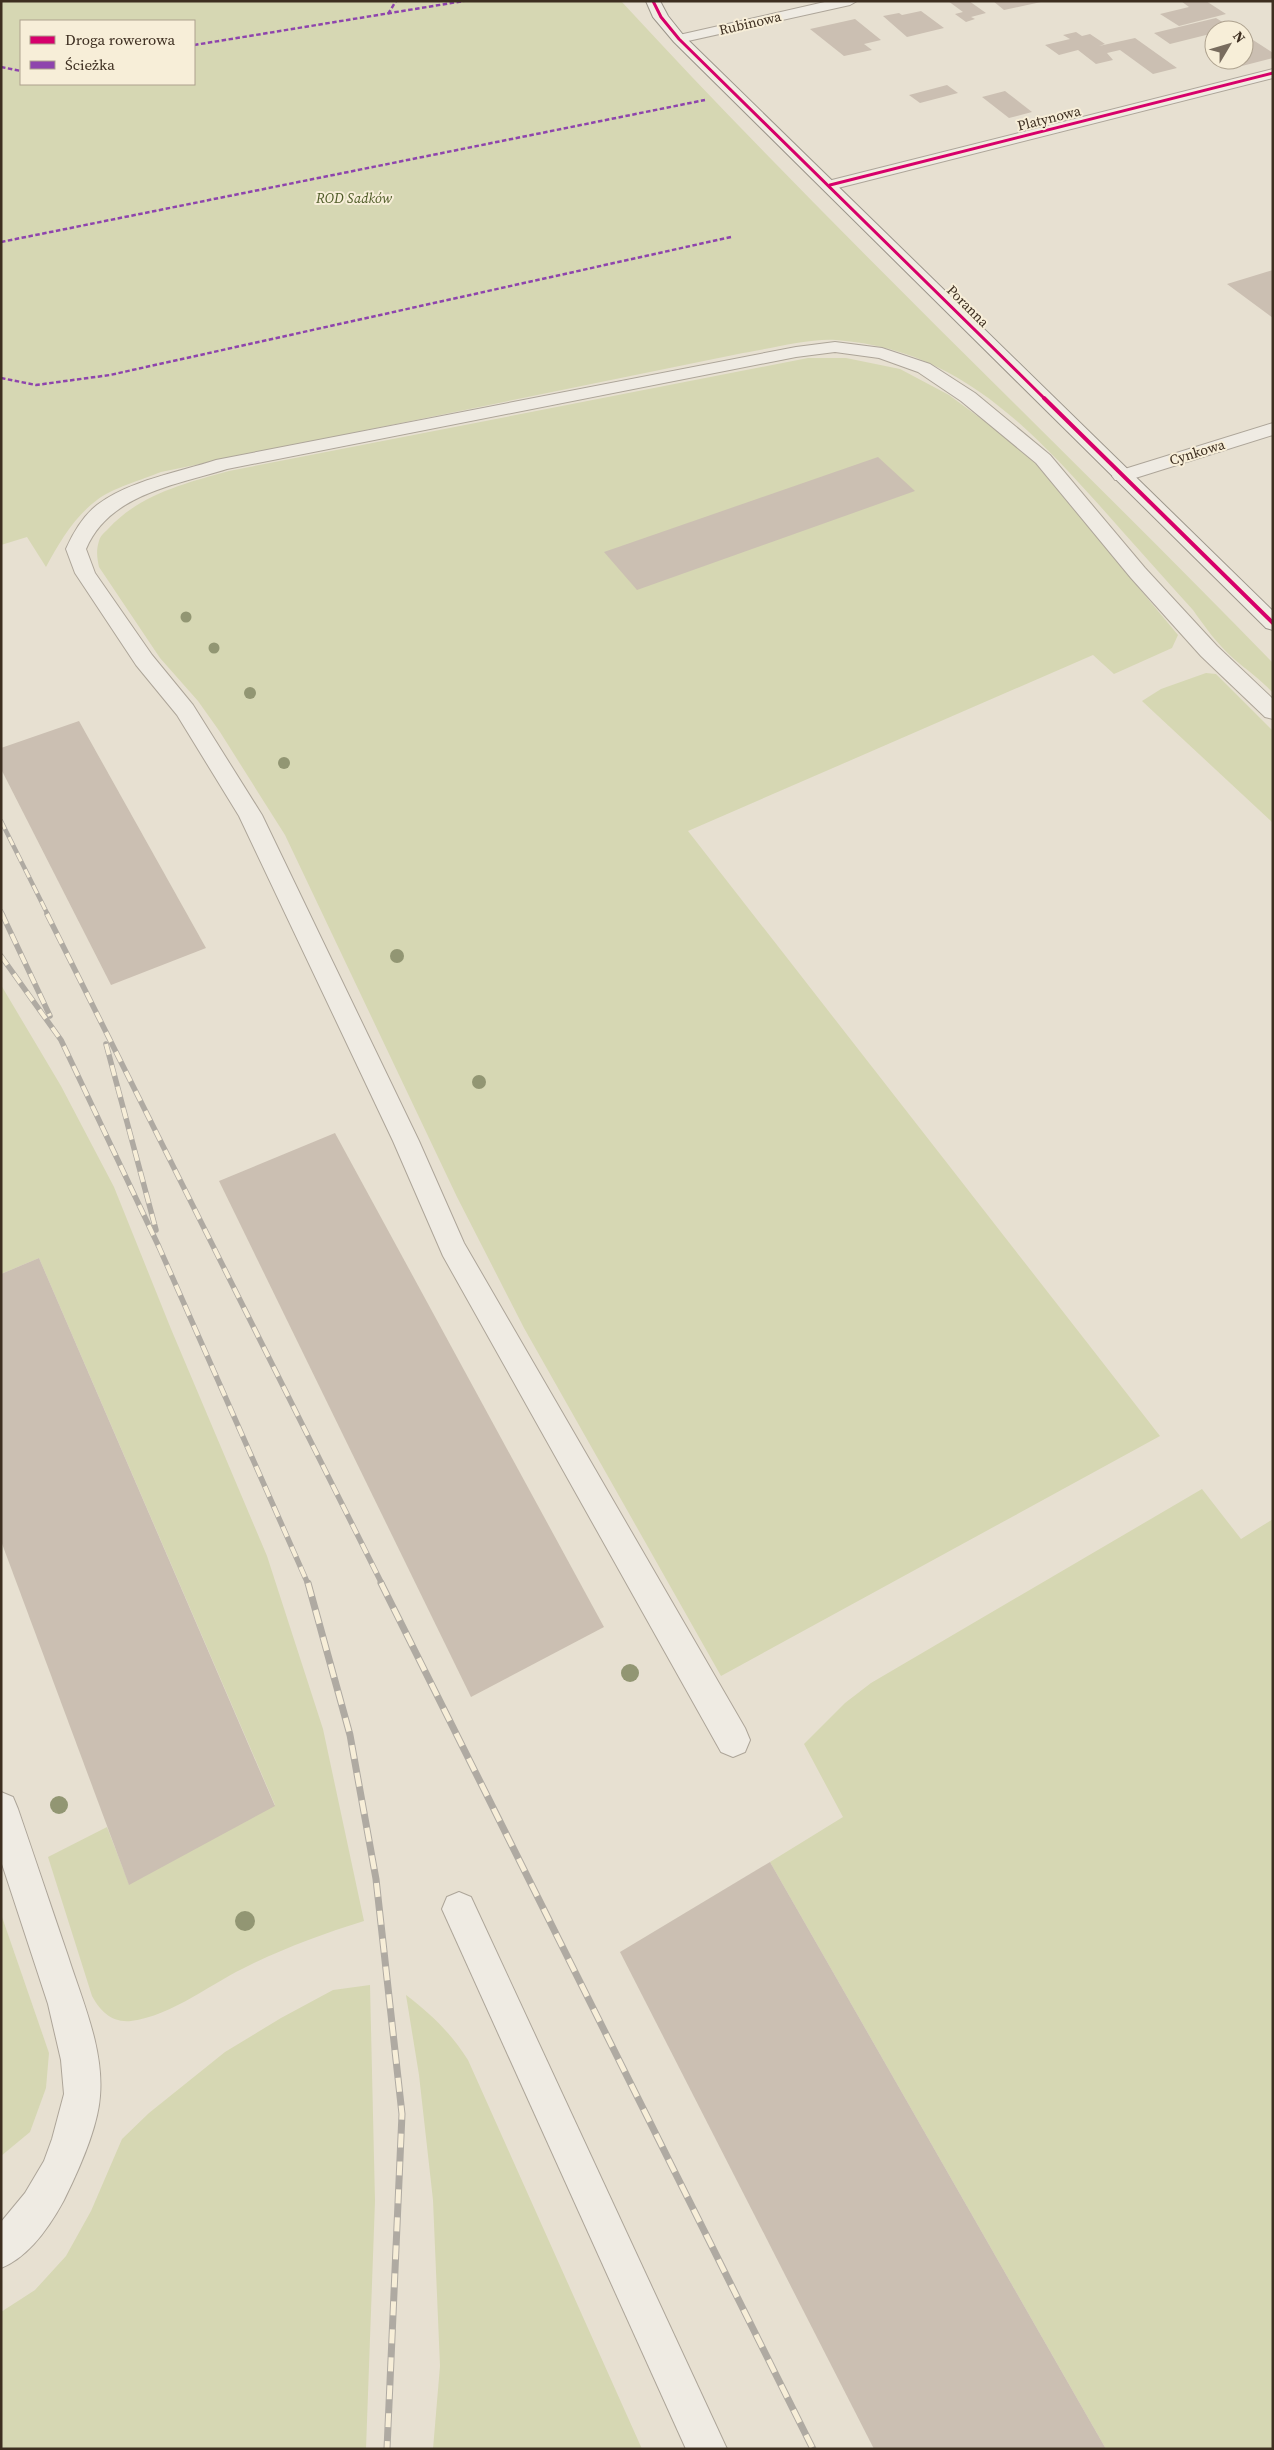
<svg xmlns="http://www.w3.org/2000/svg" width="1274" height="2450" font-family="'Source Serif 4',serif">
	<rect width="100%" height="100%" fill="#e7e0d1"/>
	<g fill="#d6d7b3" fill-rule="evenodd">
		<path d="M1,1H621C831,229 1057,441 1273,663V693C1261,680 1247,670 1234,659C1218,645 1205,627 1193,610C1162,576 1131,541 1100,506C1025,423 955,349 836,340C810,338 769,349 743,353L161,472C144,479 110,489 97,500C74,517 59,543 46,567L27,537L1,545ZM21,21H194V84H21Z"/>
		<path d="M808,358H846L900,369L949,395L1003,435L1035,463L1178,635L1172,648L1114,674L1093,655L688,831L1160,1436L721,1676L524,1328L457,1197L285,835L220,732L198,701L160,658L99,567C97,558 96,550 99,541C100,536 105,532 108,529C140,494 186,483 229,471Z"/>
		<path d="M1206,673L1216,674L1273,731V823L1142,701L1161,689Z"/>
		<path d="M1,985L61,1086L114,1187L171,1329L267,1556L323,1729L364,1921C325,1933 287,1947 250,1965C213,1982 172,2016 131,2021C112,2023 100,2011 92,1996L48,1857L107,1827L129,1884L275,1805L39,1258L1,1274Z"/>
		<path d="M1202,1489L1241,1539L1273,1519V2449H1106L770,1862L843,1817L804,1744L845,1703L871,1683Z"/>
		<path d="M1,1914L49,2053L46,2088L30,2132L1,2156Z"/>
		<path d="M370,1985L375,2201L366,2449H1V2312L35,2290L66,2256L91,2211L122,2139L149,2113L225,2052L281,2018L333,1990Z"/>
		<path d="M406,1995C431,2014 451,2033 468,2060L642,2449H433L440,2366L433,2200L419,2075Z"/>
	</g>
	<g fill="#cbbfb2">
		<path d="M948,1H969L986,13L971,17L975,19L966,22L955,14L963,12Z"/>
		<path d="M993,1H1041V2L1004,10Z"/>
		<path d="M1181,1H1206L1226,14L1179,26L1160,14L1189,7Z"/>
		<path d="M921,11L944,28L907,37L883,16L899,13L902,15Z"/>
		<path d="M1216,18L1232,28L1214,30V33L1170,44L1154,33Z"/>
		<path d="M855,19L881,40L864,44L872,50L844,56L810,29Z"/>
		<path d="M1076,32L1082,36L1090,34L1105,44L1099,46L1135,38L1177,68L1153,74L1120,50L1107,53L1113,60L1096,64L1078,50L1059,55L1045,45L1070,39L1063,35Z"/>
		<path d="M1250,38L1273,53V58L1238,67L1227,60H1244V40Z"/>
		<path d="M947,85L958,93L920,103L909,95Z"/>
		<path d="M1005,91L1032,112L1009,118L982,97Z"/>
		<path d="M1273,270V318L1227,284Z"/>
		<path d="M878,457L915,491L637,590L604,552Z"/>
		<path d="M79,721L206,948L111,985L1,769V748Z"/>
		<path d="M335,1133L604,1627L471,1697L219,1181Z"/>
		<path d="M39,1258L275,1806L129,1885L1,1541V1274Z"/>
		<path d="M770,1862L1106,2449H874L620,1952Z"/>
	</g>
	<g fill="none" stroke-linecap="round" stroke-linejoin="round">
		<g stroke="#ada599" stroke-width="2">
			<g id="lane">
				<path d="M835,342L882,348L930,364L975,393L1050,455L1145,568L1217,646L1273,699V719L1265,717L1201,656L1131,578L1036,463L961,401L918,372L879,358L835,352L796,357L227,469C176,485 109,494 86,549L95,573L152,655L193,705L262,815L419,1141L464,1243L745,1728L750,1740L745,1752L733,1757L721,1752L443,1256L393,1141L239,816L177,715L136,665L75,573L66,549C73,533 83,516 97,505C128,481 179,472 216,460L796,347Z"/>
				<path d="M1273,423V435L1129,480H1115L1112,476L1115,472Z"/>
				<path d="M1,1792L13,1797L18,1809C35,1858 51,1907 68,1956C82,2000 104,2049 100,2096C98,2127 78,2172 64,2200C50,2226 29,2257 1,2268V2222L25,2193L44,2161L52,2139L64,2094L61,2060L48,2004L1,1861Z"/>
				<path d="M459,1892L471,1897L727,2449H686L442,1909L447,1897Z"/>
			</g>
		</g>
		<g stroke="#ada599" stroke-width="2">
			<g id="street">
				<path d="M829,1H857L850,5L679,43L672,39L679,35Z"/>
				<path d="M1273,69V78L830,190L824,188L822,185L824,182Z"/>
			</g>
		</g>
		<g stroke="#9c958a" stroke-width="2">
			<path id="secondary" d="M646,1H660L668,16L684,36L1273,611V630L1266,628L674,42L653,17Z"/>
		</g>
		<use href="#lane" fill="#efebe3" fill-rule="evenodd"/>
		<use href="#street" fill="#efebe3" fill-rule="evenodd"/>
		<use href="#secondary" fill="#efebe3" fill-rule="evenodd"/>
		<g stroke="#afaaa2" stroke-width="4.5">
			<g id="rail-far2">
				<path d="M1,821L48,915"/>
				<path d="M1,911L3,915"/>
			</g>
		</g>
		<g stroke="#afaaa2" stroke-width="5.5">
			<g id="rail-far1">
				<path d="M2,914L50,1016"/>
				<path d="M47,914L382,1584"/>
				<path d="M1,956L61,1040L159,1247L308,1584"/>
				<path d="M106,1044L156,1230"/>
			</g>
		</g>
		<g stroke="#afaaa2" stroke-width="7">
			<g id="rail">
				<path d="M308,1583L350,1735L376,1879L402,2114L387,2449"/>
				<path d="M381,1583L813,2449"/>
			</g>
		</g>
		<use href="#rail-far2" stroke="#f7eed8" stroke-width="3" stroke-dasharray="9" stroke-linecap="butt"/>
		<use href="#rail-far1" stroke="#f7eed8" stroke-width="4" stroke-dasharray="11" stroke-linecap="butt"/>
		<use href="#rail" stroke="#f7eed8" stroke-width="5" stroke-dasharray="14" stroke-linecap="butt"/>
		<g stroke="#8e44ad" stroke-width="2.5" stroke-dasharray="4.5 2.5" stroke-linecap="butt">
			<path d="M388,14L396,1"/>
			<path d="M194,45L464,1"/>
			<path d="M1,67L21,71"/>
			<path d="M1,242L705,100"/>
			<path d="M1,378L36,385L110,375L731,237"/>
		</g>
		<g stroke="#f7eed8" stroke-width="5">
			<g id="cycleway-far1">
				<path d="M653,1L661,17L679,39L1045,399"/>
				<path d="M830,185L1273,73"/>
			</g>
		</g>
		<g stroke="#f7eed8" stroke-width="6">
			<path id="cycleway" d="M1044,398L1273,623"/>
		</g>
		<use href="#cycleway-far1" stroke="#d6006c" stroke-width="3"/>
		<use href="#cycleway" stroke="#d6006c" stroke-width="4"/>
	</g>
	<g fill="#929673">
		<circle cx="186" cy="617" r="5.5"/>
		<circle cx="214" cy="648" r="5.5"/>
		<circle cx="250" cy="693" r="6"/>
		<circle cx="284" cy="763" r="6"/>
		<circle cx="397" cy="956" r="7"/>
		<circle cx="479" cy="1082" r="7"/>
		<circle cx="630" cy="1673" r="9"/>
		<circle cx="59" cy="1805" r="9"/>
		<circle cx="245" cy="1921" r="10"/>
	</g>
	<g text-anchor="middle" stroke-width="4" stroke-linejoin="round" paint-order="stroke">
		<g font-size="14" fill="#3d2e20" stroke="#f7eed8">
			<text transform="translate(750 23) rotate(-13)" y="5">Rubinowa</text>
			<text transform="translate(1049 118) rotate(-14)" y="5">Platynowa</text>
			<text transform="translate(968 306) rotate(45)" y="5">Poranna</text>
			<text transform="translate(1197 452) rotate(-17)" y="5">Cynkowa</text>
		</g>
		<g font-size="14" font-style="italic" fill="#4d5a26" stroke="#f7eed8">
			<text x="354" y="203">ROD Sadków</text>
		</g>
	</g>
	<rect width="1274" height="2450" fill="none" stroke="#3d2e20" stroke-width="5"/>
	<rect x="20" y="20" width="175" height="65" fill="#f7eed8" stroke="#ada18e"/>
	<rect x="30" y="36" width="25" height="8" fill="#d6006c" stroke="#ada18e"/>
	<text x="65" y="45" font-size="15" fill="#3d2e20">Droga rowerowa</text>
	<rect x="30" y="61" width="25" height="8" fill="#8e44ad" stroke="#ada18e"/>
	<text x="65" y="70" font-size="15" fill="#3d2e20">Ścieżka</text>
	<g transform="translate(1229 45) rotate(52)"><circle r="24" fill="#f7eed8" stroke="#ada18e"/>
	<path d="M0-4L9 19L0 12L-9 19Z" fill="#786c5e"/>
	<text y="-8" font-size="14" font-weight="bold" text-anchor="middle" fill="#3d2e20">N</text>
	</g>
</svg>
